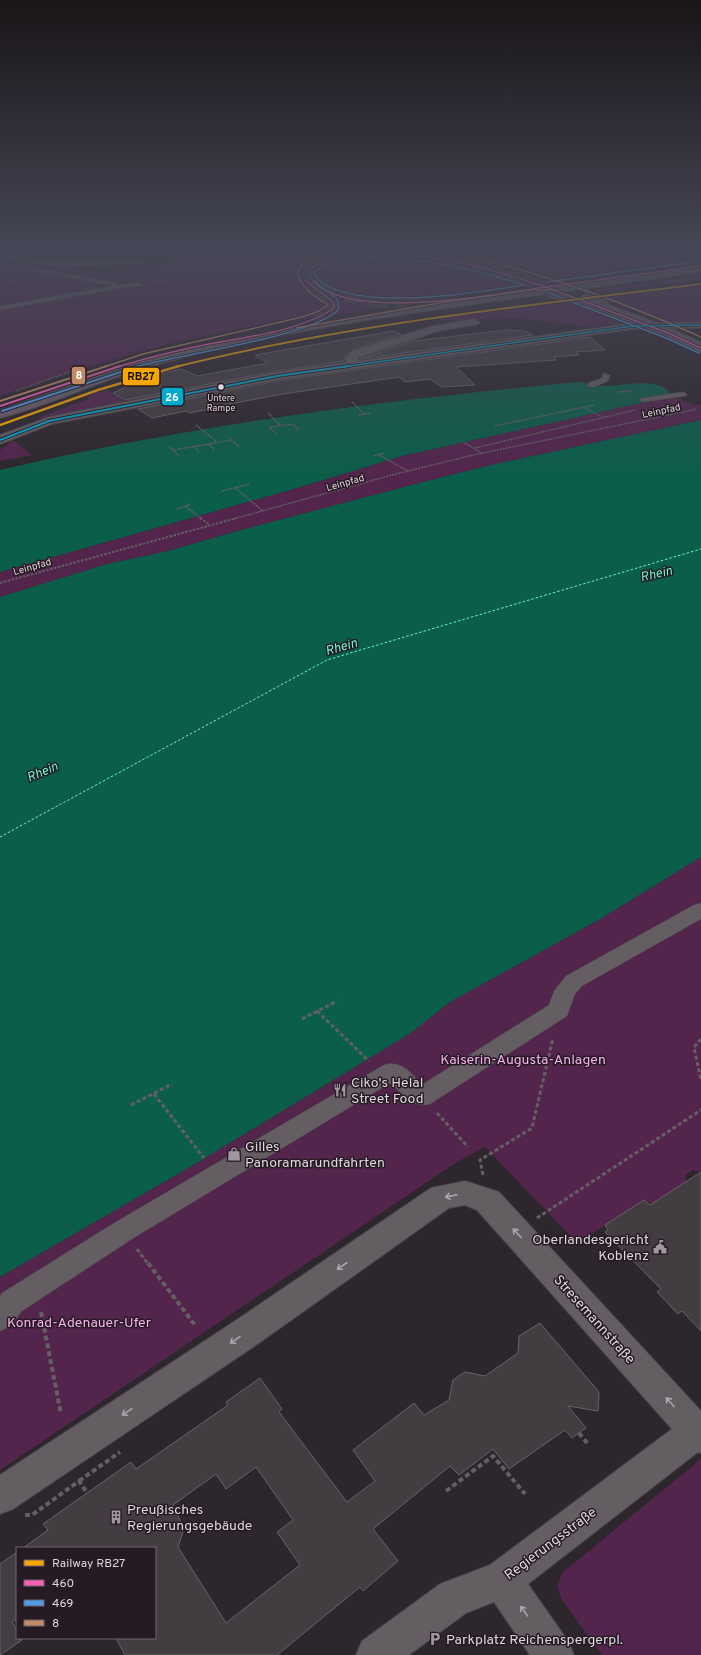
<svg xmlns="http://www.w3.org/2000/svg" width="701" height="1655" font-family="Overpass,sans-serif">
	<rect width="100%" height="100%" fill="#2d262c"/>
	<g fill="#53254d">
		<path d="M260,247H701V262L674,267L427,300L325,317L294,318L175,342L71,371L0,396V260L107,272Z"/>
		<path d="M701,275V280L593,293L597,290L609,287Z"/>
		<path d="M701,285V323L664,322L601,299V297Z"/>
		<path d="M574,301L631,321L591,327L514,318L441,321L439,319Z"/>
		<path d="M106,389L128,403L42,420L40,417L89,399L85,395Z"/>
		<path d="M670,394L695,406L701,404V420L491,465L427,481L241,530L168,551L107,564L0,597V572L11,569L304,486L402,456L645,402L642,398Z"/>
		<path d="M13,440L32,455L0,461V450Z"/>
		<path d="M701,857V1172L693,1170L685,1175L686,1182L653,1203L644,1201L577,1243L485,1147L457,1162L0,1470V1277L200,1161L409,1034L450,1002L600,919Z"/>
		<path d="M701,1459V1655H602L562,1600L557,1585L563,1572Z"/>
	</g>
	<g fill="#0b5e4a">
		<path d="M579,382C587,383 595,386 604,386C621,386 661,376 670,394L642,398L645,402L402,456L304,486L0,572V470C191,425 384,400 579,382Z"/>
		<path d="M701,420V857L600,919L450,1002L409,1034L200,1161L0,1277V597L107,564L168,551L241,530L427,481L491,465Z"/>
	</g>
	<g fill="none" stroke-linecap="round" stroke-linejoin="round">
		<path stroke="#6bf7cb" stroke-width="1" stroke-dasharray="2.5 2" stroke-linecap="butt" d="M0,837L327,660L701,549"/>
	</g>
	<g fill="#433d42" stroke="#686267" fill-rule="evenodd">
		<path d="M505,330L525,331L533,335L360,359L414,341Z"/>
		<path d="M393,331L401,334L352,350L343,358L344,361L277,371L125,400L113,393L147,377L181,369L197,376L268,363L255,355Z"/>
		<path d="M590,337L605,350L576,352L579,355L554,357L556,360L456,367L475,385L442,387L430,379L405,382L399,377L283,394L213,407L215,408L189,413L186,411L152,418L138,409L277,381Z"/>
		<path d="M701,1172V1331L682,1311L678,1314L657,1292L661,1289L605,1232L608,1230L605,1225L644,1200L650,1205Z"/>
		<path d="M540,1323L599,1392L598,1411L568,1406L586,1428L572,1438L565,1430L509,1469L493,1449L459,1475L450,1466L373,1529L398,1561L363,1591L360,1587L277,1655H125L116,1638H155V1548H23L48,1530L43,1524L131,1462L136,1469L228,1405L226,1402L260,1378L282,1409L279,1412L347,1502L375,1481L353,1450L414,1403L424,1415L449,1400L453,1380L465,1372L485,1376L518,1353L519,1336ZM256,1467L293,1520L277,1532L300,1565L226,1623L178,1547L184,1529L173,1505L216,1474L226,1489Z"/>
		<path d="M17,1552V1618L12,1622L17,1631V1638L22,1640L0,1655V1564Z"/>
	</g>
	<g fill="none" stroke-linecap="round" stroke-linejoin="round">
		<g stroke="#484047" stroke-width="11" stroke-dasharray="11 5.5" stroke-linecap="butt">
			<path d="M405,303C385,303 321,301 312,279C311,277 311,273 310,270C320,258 336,256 352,254C423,245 491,268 557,291"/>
			<path d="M314,319L331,311L334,306L330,299L315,288"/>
		</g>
		<g stroke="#494348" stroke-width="1">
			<g id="service">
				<path d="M0,247L40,249L129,247L126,249L40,253L0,249Z"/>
				<path d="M0,254L50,262L142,260L145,262L142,264L50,266L0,258Z"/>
				<path d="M36,268L113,282L116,284L113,286L34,271L33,270Z"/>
				<path d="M139,283L142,285L141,286L117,289L0,310V306L117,285Z"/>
				<path d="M603,373L610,375L608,381L594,387H588V383L602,378Z"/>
				<path d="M683,392L687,394L686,396L643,402L639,400L643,398Z"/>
			</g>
		</g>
		<g stroke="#494348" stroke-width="1">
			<path id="pedestrian" d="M701,903V919L582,986L575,994L567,1016L430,1104C413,1109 403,1094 390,1083L132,1239L22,1311L10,1327L0,1331V1296L2,1293L114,1223L384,1065C401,1059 411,1074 423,1084L549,1005L554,991L566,976L694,905Z"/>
		</g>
		<g stroke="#494348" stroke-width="2">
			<g id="minor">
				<path d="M474,319L480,322L478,324L439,331L360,357L358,359L363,364L361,367H353L344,359L352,351L433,326Z"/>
				<path d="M465,1181L499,1192L701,1411V1453L698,1452L528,1584L568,1641L574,1655H530L494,1602L466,1613L409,1655H356L362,1641L440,1584L490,1565L672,1429L477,1210L465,1205L449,1208L259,1343L13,1509L0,1514V1475L235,1321L431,1188Z"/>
			</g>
		</g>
		<g stroke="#494348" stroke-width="2">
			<path id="tertiary" d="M701,322V328L633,329L277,380L52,424L0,444V435L49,417L277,372L633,323Z"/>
		</g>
		<g stroke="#494348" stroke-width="2">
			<path id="primary" d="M587,294L607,301L608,303L603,306L583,299L582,297L583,295Z"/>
		</g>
		<g stroke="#494348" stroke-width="2">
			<path id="trunk" d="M701,266V272L556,293L597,302L598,304L597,306L593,307L548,297V294C415,312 281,330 152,366C100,380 52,405 0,418V410L143,360L249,336L409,307Z"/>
		</g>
		<g stroke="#645f63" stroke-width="1" stroke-dasharray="1.5 1" stroke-linecap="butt">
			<path d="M625,247L637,251L633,252L657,260"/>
			<path d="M151,283L354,247"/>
			<path d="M0,284L27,279"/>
			<path d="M253,359L259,358"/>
		</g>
		<g stroke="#645f63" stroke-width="1.5" stroke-dasharray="2 1" stroke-linecap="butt">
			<path d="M16,391L81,368"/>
			<path d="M618,392L633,391"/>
			<path d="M352,402L364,414"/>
			<path d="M583,407L602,417"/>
			<path d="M268,413L280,425"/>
			<path d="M359,415L371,413"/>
			<path d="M196,425L217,442"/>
			<path d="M495,426L594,405"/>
			<path d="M276,434L270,427L293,424L299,431"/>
			<path d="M229,437L239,447"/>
			<path d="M465,443L482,453"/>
			<path d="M209,444L214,450"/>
			<path d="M169,446L179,456"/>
			<path d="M194,446L199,452"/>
			<path d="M475,448L635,410"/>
			<path d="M174,450L232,440"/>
			<path d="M379,455L408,471"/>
			<path d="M374,456L384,453"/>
			<path d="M235,488L263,511"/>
			<path d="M222,491L249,484"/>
			<path d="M185,506L202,519"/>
			<path d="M177,509L191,504"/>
			<path d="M233,519L392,475L473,455L697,409"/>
		</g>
		<g stroke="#645f63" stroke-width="2" stroke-dasharray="2.5 1.5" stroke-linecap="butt">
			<path d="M200,518L210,525"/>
			<path d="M0,583L237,518"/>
		</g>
		<g stroke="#645f63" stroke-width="3" stroke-dasharray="4 2.5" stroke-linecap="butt">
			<path d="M317,1011L369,1061"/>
			<path d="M302,1019L337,1001"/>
			<path d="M701,1039L694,1047L701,1080"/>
			<path d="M154,1094L204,1158"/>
			<path d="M131,1105L172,1084"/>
			<path d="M437,1113L468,1147"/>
			<path d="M483,1175L480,1160L532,1128L553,1038"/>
			<path d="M537,1218L701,1110"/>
			<path d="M137,1249L148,1264"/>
		</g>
		<g stroke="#645f63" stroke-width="4" stroke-dasharray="5 3" stroke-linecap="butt">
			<path d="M148,1263L195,1325"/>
			<path d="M41,1312L61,1414"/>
			<path d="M579,1433L588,1444"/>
			<path d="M79,1481L120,1452"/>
			<path d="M446,1491L493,1456L525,1494"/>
			<path d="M25,1515H32L79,1481L87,1493"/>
		</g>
		<use href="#service" fill="#645e63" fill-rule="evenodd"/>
		<use href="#pedestrian" fill="#645e63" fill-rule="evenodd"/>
		<use href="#minor" fill="#645e63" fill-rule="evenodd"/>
		<use href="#tertiary" fill="#645e63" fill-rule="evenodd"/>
		<use href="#primary" fill="#665c64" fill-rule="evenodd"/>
		<use href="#trunk" fill="#6a5e68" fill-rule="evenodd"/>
		<g stroke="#494348" stroke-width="12" stroke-linecap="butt">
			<path id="primary-bridge" d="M593,304L668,333L701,348"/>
		</g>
		<use href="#primary-bridge" stroke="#665c64" stroke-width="11"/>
		<g stroke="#261a24" stroke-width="3">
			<g id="bus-1-far1">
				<path d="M373,252C433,253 489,268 546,287C497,294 342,324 310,277V269C329,255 350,254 373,252Z"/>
				<path d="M546,287L668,333L701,348"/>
				<path d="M546,287L701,266"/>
				<path d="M117,367C147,358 178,350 209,344C250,336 298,332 334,308L333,302L305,280"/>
			</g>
		</g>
		<g stroke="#261a24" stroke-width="4">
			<path id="bus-1" d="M0,406L120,366"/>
		</g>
		<g stroke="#261a24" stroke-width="3">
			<g id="bus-2-far1">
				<path d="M373,257C425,258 474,269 524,285C478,292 348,315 315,276V271C332,258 353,258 373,257Z"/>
				<path d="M547,282L700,261"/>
				<path d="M546,292L666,338L699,353"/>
				<path d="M135,367C177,355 316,336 339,309L337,299L308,276"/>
			</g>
		</g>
		<g stroke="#261a24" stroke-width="4">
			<path id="bus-2" d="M2,411L139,366"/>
		</g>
		<g stroke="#261a24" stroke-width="3">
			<g id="bus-3-far1">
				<path d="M420,247C517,263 612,297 701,337"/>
				<path d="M296,328L439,303L531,290H558"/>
				<path d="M104,367L143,354L302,317L319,311L328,305C318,298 304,290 299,278C290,257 340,249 352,247"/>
			</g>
		</g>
		<g stroke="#261a24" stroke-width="4">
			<path id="bus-3" d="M0,401L107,366"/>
		</g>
		<g stroke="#261a24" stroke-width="3">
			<path id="bus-4-far1" d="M342,367L633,326L701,325"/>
		</g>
		<g stroke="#261a24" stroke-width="4">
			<path id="bus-4" d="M0,440L49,421L277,376L349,366"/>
		</g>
		<use href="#bus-1-far1" stroke="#f860b3" stroke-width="1.5"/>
		<use href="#bus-1" stroke="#f860b3" stroke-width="2"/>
		<use href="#bus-2-far1" stroke="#4d9ee5" stroke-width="1.5"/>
		<use href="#bus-2" stroke="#4d9ee5" stroke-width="2"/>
		<use href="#bus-3-far1" stroke="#c18c65" stroke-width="1.5"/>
		<use href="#bus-3" stroke="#c18c65" stroke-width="2"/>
		<use href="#bus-4-far1" stroke="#00a9ce" stroke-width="1.5"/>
		<use href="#bus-4" stroke="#00a9ce" stroke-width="2"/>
		<g stroke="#261a24" stroke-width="3.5">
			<path id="rail-1-far1" d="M175,367C348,324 525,306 701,284"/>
		</g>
		<g stroke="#261a24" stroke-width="4.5">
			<path id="rail-1" d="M0,425L98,390L179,366"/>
		</g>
		<use href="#rail-1-far1" stroke="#f7a600" stroke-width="2"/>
		<use href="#rail-1" stroke="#f7a600" stroke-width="2.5"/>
	</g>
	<defs><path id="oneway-shaft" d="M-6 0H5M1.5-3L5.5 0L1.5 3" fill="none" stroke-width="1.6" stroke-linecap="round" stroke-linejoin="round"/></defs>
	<g stroke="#aea6ac">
		<use href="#oneway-shaft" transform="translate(451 1196) rotate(168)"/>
		<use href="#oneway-shaft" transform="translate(517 1233) rotate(-132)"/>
		<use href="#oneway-shaft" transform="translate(342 1266) rotate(145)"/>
		<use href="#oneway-shaft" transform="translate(235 1340) rotate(146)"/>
		<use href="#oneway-shaft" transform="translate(670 1402) rotate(-132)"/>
		<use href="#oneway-shaft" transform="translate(127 1412) rotate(146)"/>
		<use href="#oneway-shaft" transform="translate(524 1611) rotate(-125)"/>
	</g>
	<linearGradient id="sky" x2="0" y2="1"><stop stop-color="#191518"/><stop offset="0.52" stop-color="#464756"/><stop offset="1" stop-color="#464756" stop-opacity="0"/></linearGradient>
	<rect width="701" height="478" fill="url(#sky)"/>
	<defs>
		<g id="restaurant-bare" transform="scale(1.08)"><path d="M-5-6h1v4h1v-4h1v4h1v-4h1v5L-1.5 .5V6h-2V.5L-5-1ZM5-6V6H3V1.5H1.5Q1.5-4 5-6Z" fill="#a1989f" stroke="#261a24" stroke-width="2.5" paint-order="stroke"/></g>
		<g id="shop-bare" transform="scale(1.08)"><path d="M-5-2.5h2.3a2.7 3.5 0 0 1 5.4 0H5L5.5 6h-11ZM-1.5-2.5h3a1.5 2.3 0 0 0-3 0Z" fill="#a1989f" stroke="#261a24" stroke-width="2.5" paint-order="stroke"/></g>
		<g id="civic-bare" transform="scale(1.08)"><path d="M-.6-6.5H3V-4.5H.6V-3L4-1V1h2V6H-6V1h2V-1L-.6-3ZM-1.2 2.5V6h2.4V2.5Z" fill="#a1989f" stroke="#261a24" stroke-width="2.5" paint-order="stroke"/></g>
		<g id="building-bare" transform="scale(1.08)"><path d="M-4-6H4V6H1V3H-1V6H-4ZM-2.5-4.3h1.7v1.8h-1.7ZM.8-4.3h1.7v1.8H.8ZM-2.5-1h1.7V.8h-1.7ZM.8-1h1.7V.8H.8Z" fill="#a1989f" stroke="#261a24" stroke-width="2.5" paint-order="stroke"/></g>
		<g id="parking-bare" transform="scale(1.08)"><path d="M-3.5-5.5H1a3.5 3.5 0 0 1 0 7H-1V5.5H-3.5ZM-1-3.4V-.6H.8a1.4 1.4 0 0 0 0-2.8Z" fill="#a1989f" stroke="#261a24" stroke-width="2.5" paint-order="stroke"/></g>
	</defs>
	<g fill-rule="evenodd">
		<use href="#restaurant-bare" x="340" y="1090"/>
		<use href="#shop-bare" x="234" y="1154"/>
		<use href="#civic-bare" x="660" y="1247"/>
		<use href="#building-bare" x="116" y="1517"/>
		<use href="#parking-bare" x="435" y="1639"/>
	</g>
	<circle fill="#dfd6dd" stroke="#261a24" stroke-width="1.5" cx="221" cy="387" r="3.5"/>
	<g text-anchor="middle" stroke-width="3" stroke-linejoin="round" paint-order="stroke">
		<g font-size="9" fill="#dfd6dd" stroke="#261a24">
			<text x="221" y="401">Untere<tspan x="221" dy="10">Rampe</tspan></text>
		</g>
		<g font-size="10" fill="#dfd6dd" stroke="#261a24">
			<text transform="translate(661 410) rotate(-12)" y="4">Leinpfad</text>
			<text transform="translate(345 482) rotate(-16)" y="4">Leinpfad</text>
			<text transform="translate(32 566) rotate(-16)" y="4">Leinpfad</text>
		</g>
		<g font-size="13" font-style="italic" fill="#6bf7cb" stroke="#261a24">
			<text transform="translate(656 573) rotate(-13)" y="5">Rhein</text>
			<text transform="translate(341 646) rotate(-16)" y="5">Rhein</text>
			<text transform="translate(42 771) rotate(-23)" y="5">Rhein</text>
		</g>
		<g font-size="14" fill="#f6b0ea" stroke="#261a24">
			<text x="523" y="1064">Kaiserin-Augusta-Anlagen</text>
			<text x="79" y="1327">Konrad-Adenauer-Ufer</text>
		</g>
		<g font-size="14" fill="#dfd6dd" stroke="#261a24" text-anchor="start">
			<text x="351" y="1087">Ciko's Helal<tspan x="351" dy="16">Street Food</tspan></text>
			<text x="245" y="1151">Gilles<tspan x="245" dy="16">Panoramarundfahrten</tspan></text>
			<text x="649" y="1244" text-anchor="end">Oberlandesgericht<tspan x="649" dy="16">Koblenz</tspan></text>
			<text x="127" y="1514">Preußisches<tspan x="127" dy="16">Regierungsgebäude</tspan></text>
			<text x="446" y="1644">Parkplatz Reichenspergerpl.</text>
		</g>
		<g font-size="14" fill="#dfd6dd" stroke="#261a24">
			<text transform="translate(595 1319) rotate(48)" y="5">Stresemannstraße</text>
			<text transform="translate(550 1543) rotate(-37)" y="5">Regierungsstraße</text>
		</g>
	</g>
	<g stroke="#261a24" stroke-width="1.5">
		<rect x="71" y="366" width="15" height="19" rx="4" fill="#c18c65"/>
		<rect x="122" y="367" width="38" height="19" rx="4" fill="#f7a600"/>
		<rect x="161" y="387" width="23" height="19" rx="4" fill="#00a9ce"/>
	</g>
	<g font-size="11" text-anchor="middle" font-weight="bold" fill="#fff">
		<text x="79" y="379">8</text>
		<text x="172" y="401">26</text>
	</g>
	<g font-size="11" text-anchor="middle" font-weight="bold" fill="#111">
		<text x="141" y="380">RB27</text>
	</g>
	<rect x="16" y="1547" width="140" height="92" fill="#261a24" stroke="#70656e"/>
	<rect x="24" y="1560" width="20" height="6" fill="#f7a600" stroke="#70656e"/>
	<text x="52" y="1567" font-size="12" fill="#dfd6dd">Railway RB27</text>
	<rect x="24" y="1580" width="20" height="6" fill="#f860b3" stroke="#70656e"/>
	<text x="52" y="1587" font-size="12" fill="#dfd6dd">460</text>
	<rect x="24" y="1600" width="20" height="6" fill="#4d9ee5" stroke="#70656e"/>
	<text x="52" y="1607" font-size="12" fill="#dfd6dd">469</text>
	<rect x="24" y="1620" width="20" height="6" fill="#c18c65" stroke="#70656e"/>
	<text x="52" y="1627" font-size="12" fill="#dfd6dd">8</text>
</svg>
